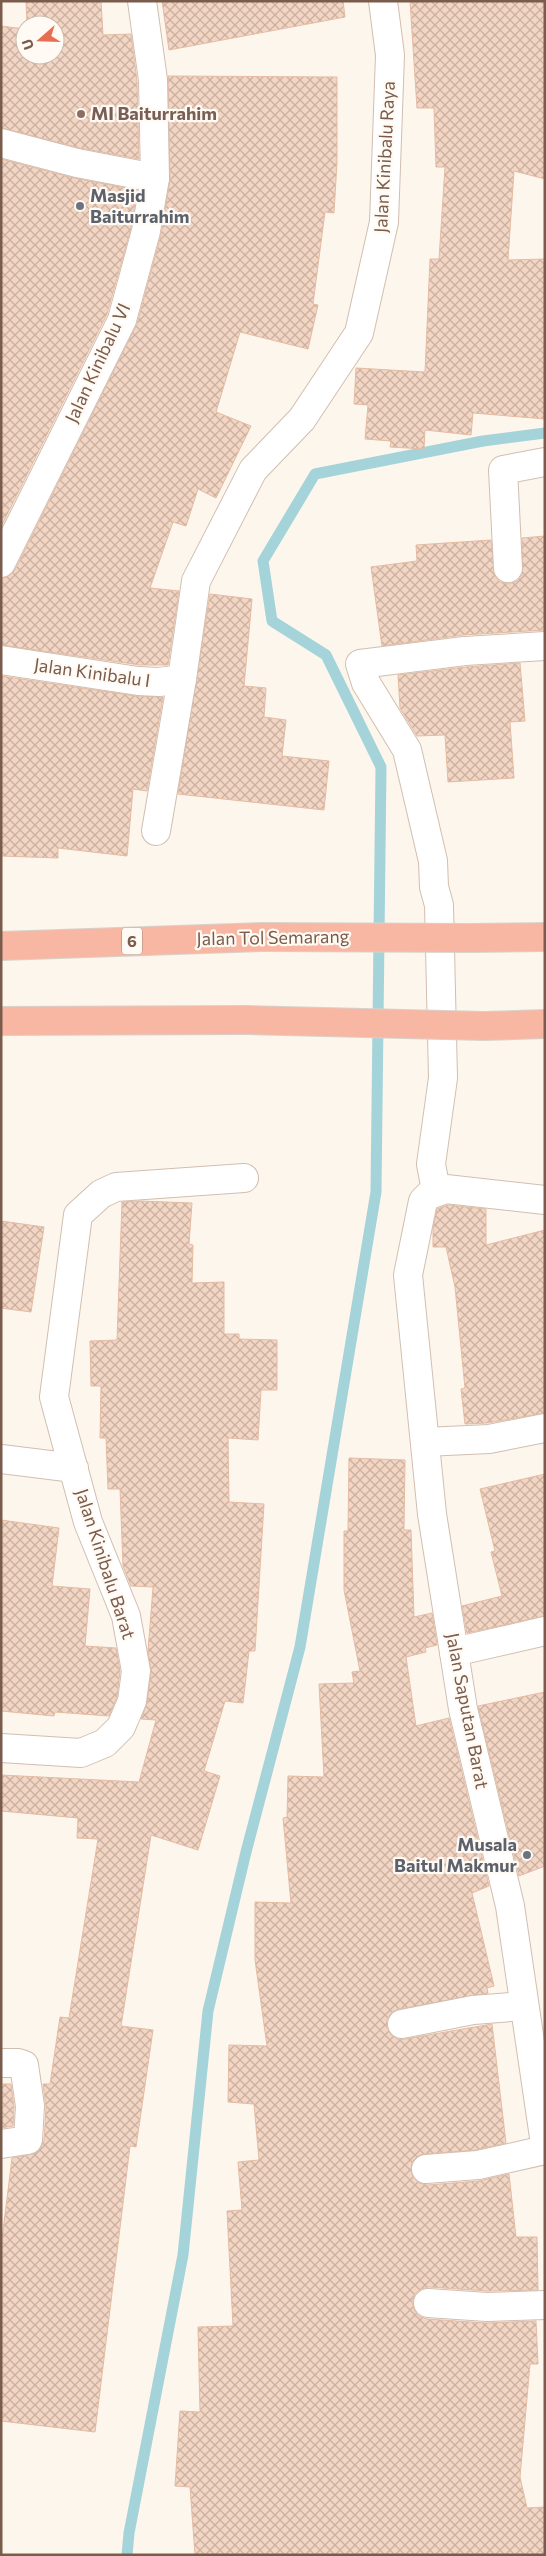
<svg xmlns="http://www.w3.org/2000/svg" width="546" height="2556" font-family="Commissioner,sans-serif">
	<defs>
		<pattern id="building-cross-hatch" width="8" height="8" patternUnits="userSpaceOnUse" patternTransform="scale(1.25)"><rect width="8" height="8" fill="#f3d5c3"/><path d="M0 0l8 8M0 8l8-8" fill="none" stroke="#cab0a1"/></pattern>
	</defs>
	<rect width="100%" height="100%" fill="#fdf6ec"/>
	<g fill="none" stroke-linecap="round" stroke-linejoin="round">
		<path stroke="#a5d3da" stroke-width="11" d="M127,2555L129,2533L183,2255L208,2011L246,1852L300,1647L376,1192L381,767L326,655L272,621L263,561L315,474L483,441L545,433"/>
	</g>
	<g fill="url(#building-cross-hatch)" stroke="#e6bba3">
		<path d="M26,1H101L103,35L131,34L137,81L139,159L80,148L1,128V26L25,29V55H55V25H27Z"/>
		<path d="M162,1H343L345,17L169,50Z"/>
		<path d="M410,1H545V179L514,171L508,260L545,259V419L473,413L471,435L425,430L424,449L390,447L391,441L365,439L368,405L354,404L356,368L425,372L430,259H439L445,167H436L434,108H417Z"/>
		<path d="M168,76L337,77V162L334,213L325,212L313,304L318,305L308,349L240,332L216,412L251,426L216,498L198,489L186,526L173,522L150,588L179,591L168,665H140L1,645V579L9,576L15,570L137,324L161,235L170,180Z"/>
		<path d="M1,159L74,178L137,190L131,228L107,314L1,527Z"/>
		<path d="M545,536V630L463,635L382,646L371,567L417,561L416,545L491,540L495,576L500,582L509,584L517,581L522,575V538Z"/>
		<path d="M210,594L252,599L244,686L266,688L264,717L286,720L282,756L329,761L324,810L178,794Z"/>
		<path d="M520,663L525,721L510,722L514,778L448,782L445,735L417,736L400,708L398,675L466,667Z"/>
		<path d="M1,676L136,696L163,697L147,791L133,789L127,856L58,848V858L1,856Z"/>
		<path d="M140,1201L192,1203L189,1244L193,1245L192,1283L224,1282V1334H239V1339L277,1340V1390H261L258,1440L228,1438L229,1502L264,1504L255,1651H249L243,1703L225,1701L204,1771L220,1776L198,1850L151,1835L121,2026L153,2030L136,2147L130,2146L95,2432L1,2421V2247L12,2158L36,2153L44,2141L46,2107L43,2084H50L60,2017L69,2018L98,1839L77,1838L78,1818L1,1811V1775L139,1782L156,1720L141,1719L147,1703L151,1673L148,1651L153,1587L131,1586L123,1566L120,1489H108L106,1438H100L101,1386H91L90,1341L117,1340L122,1202Z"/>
		<path d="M448,1205L486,1209V1245L545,1230V1413L487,1423L465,1424L461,1389L465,1388L455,1287L446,1247H433V1229L437,1209Z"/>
		<path d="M1,1221L44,1227L31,1312L1,1308Z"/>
		<path d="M349,1458L405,1460L404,1530H411L414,1617L432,1613L437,1645L425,1648L426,1652L406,1657L416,1726L449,1718L489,1886L472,1893L494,1986L487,1988L488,1993L399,2009L392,2012L387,2019V2027L391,2035L397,2039H405L492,2024L506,2143L476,2150L424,2154L418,2156L412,2162L411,2171L413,2177L419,2183L427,2185L479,2181L509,2174L516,2237H537L538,2290L487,2291L429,2287L421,2289L415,2294L412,2302L414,2310L419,2316L427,2319L486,2323L536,2321L538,2364H530L520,2477L527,2508L545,2507V2555H195L190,2487L175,2486L180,2411L200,2412L198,2327L233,2326L227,2211L242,2210L238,2162L259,2160L254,2104L228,2102L229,2045L267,2046L255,1960V1902L291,1903L283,1818L287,1817L288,1776L324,1777L319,1684L354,1683L352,1672L360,1671L344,1590V1531H348Z"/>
		<path d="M545,1474V1616L467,1633L462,1606L502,1596L491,1552L495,1551L480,1489Z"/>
		<path d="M1,1520L59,1528L52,1586L90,1589L85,1646L116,1648L120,1671L117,1697L109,1716L55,1712L54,1716L1,1711Z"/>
		<path d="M545,1692V1866L519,1876L478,1706Z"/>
		<path d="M1,2084H11L14,2107L13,2126L1,2128Z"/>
	</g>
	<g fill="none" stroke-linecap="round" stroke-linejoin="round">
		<g stroke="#d1beb0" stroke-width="30">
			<g id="minor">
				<path d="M1,143L77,163L155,178"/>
				<path d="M1,563L122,320L146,231L155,178L153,80L142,1"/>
				<path d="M508,568L503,470L545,462"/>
				<path d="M1,660L138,681L159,682L182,679"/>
				<path d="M156,831L182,679L196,581L253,470L302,419L359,333L384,222L390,55L383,1"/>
				<path d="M436,1191L431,1164L443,1078L439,905L434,887L433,861L407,750L366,683L360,664L465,651L545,646"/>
				<path d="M545,1200L446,1189L429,1195L423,1201L408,1275L432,1514L463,1709L510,1906L545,2144"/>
				<path d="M425,1442L489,1439L545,1428"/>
				<path d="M1,1459L74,1468"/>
				<path d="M454,1652L545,1631"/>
				<path d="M1,1748L81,1753L105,1743L121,1727L132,1701L136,1671L126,1616L88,1522L54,1397L78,1215L101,1194L116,1187L244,1178"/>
				<path d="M402,2024L473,2010L524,2006"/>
				<path d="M1,2063H18L24,2065L30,2106L28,2140L1,2144"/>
				<path d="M426,2169L478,2165L545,2150"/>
				<path d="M428,2303L487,2307L545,2305"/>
			</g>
		</g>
		<g stroke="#dad1cd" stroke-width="30">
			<g id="motorway">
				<path d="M470,938L545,937"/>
				<path d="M1,946L262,937"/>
				<path d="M1,1021L245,1020"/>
				<path d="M484,1026L545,1024"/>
			</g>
		</g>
		<use href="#minor" stroke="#fff" stroke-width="28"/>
		<use href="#motorway" stroke="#f7b7a3" stroke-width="28"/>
		<g stroke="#dad1cd" stroke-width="30" stroke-linecap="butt">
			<g id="motorway-bridge">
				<path d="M262,937L470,938"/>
				<path d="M245,1020L484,1026"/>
			</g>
		</g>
		<use href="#motorway-bridge" stroke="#f7b7a3" stroke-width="28"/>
	</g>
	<circle fill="#8d6e63" stroke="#fffaf3" stroke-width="2" cx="81" cy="114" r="5"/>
	<g fill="#6b7280" stroke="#fffaf3" stroke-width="2">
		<circle cx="80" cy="206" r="5"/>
		<circle cx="527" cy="1855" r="5"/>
	</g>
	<g text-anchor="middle" stroke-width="4.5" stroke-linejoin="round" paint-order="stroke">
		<rect fill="#fffaf3" stroke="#a28b7f" stroke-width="1" x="122" y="927.5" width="20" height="27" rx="4"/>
		<g font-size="16" font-weight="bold" fill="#7a5c4d">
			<text x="132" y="947">6</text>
		</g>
		<g font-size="18" font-weight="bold" fill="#785e54" stroke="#fffaf3" text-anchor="start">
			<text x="91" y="120">MI Baiturrahim</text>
		</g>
		<g font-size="18" fill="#7a5c4d" stroke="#fffaf3">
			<text transform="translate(385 157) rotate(-87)" y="6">Jalan Kinibalu Raya</text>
			<text transform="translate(98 363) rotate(-65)" y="6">Jalan Kinibalu VI</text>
			<text transform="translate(92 673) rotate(8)" y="6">Jalan Kinibalu I</text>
			<text transform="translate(273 938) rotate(-1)" y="6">Jalan Tol Semarang</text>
			<text transform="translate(105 1564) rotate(72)" y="6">Jalan Kinibalu Barat</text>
			<text transform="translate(467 1711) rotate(79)" y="6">Jalan Saputan Barat</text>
		</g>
		<g font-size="18" font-weight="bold" fill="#5b616d" stroke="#fffaf3" text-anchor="start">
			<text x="90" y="202">Masjid<tspan x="90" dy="21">Baiturrahim</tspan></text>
			<text x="517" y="1851" text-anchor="end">Musala<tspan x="517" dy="21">Baitul Makmur</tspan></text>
		</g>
	</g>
	<rect width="546" height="2556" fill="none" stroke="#7a5c4d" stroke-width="5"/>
	<g transform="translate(40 40) rotate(250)"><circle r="24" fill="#fffaf3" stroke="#cabbb1"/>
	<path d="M0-4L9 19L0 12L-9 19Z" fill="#e76f51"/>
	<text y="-8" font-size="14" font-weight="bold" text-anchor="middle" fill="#7a5c4d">U</text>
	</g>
</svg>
